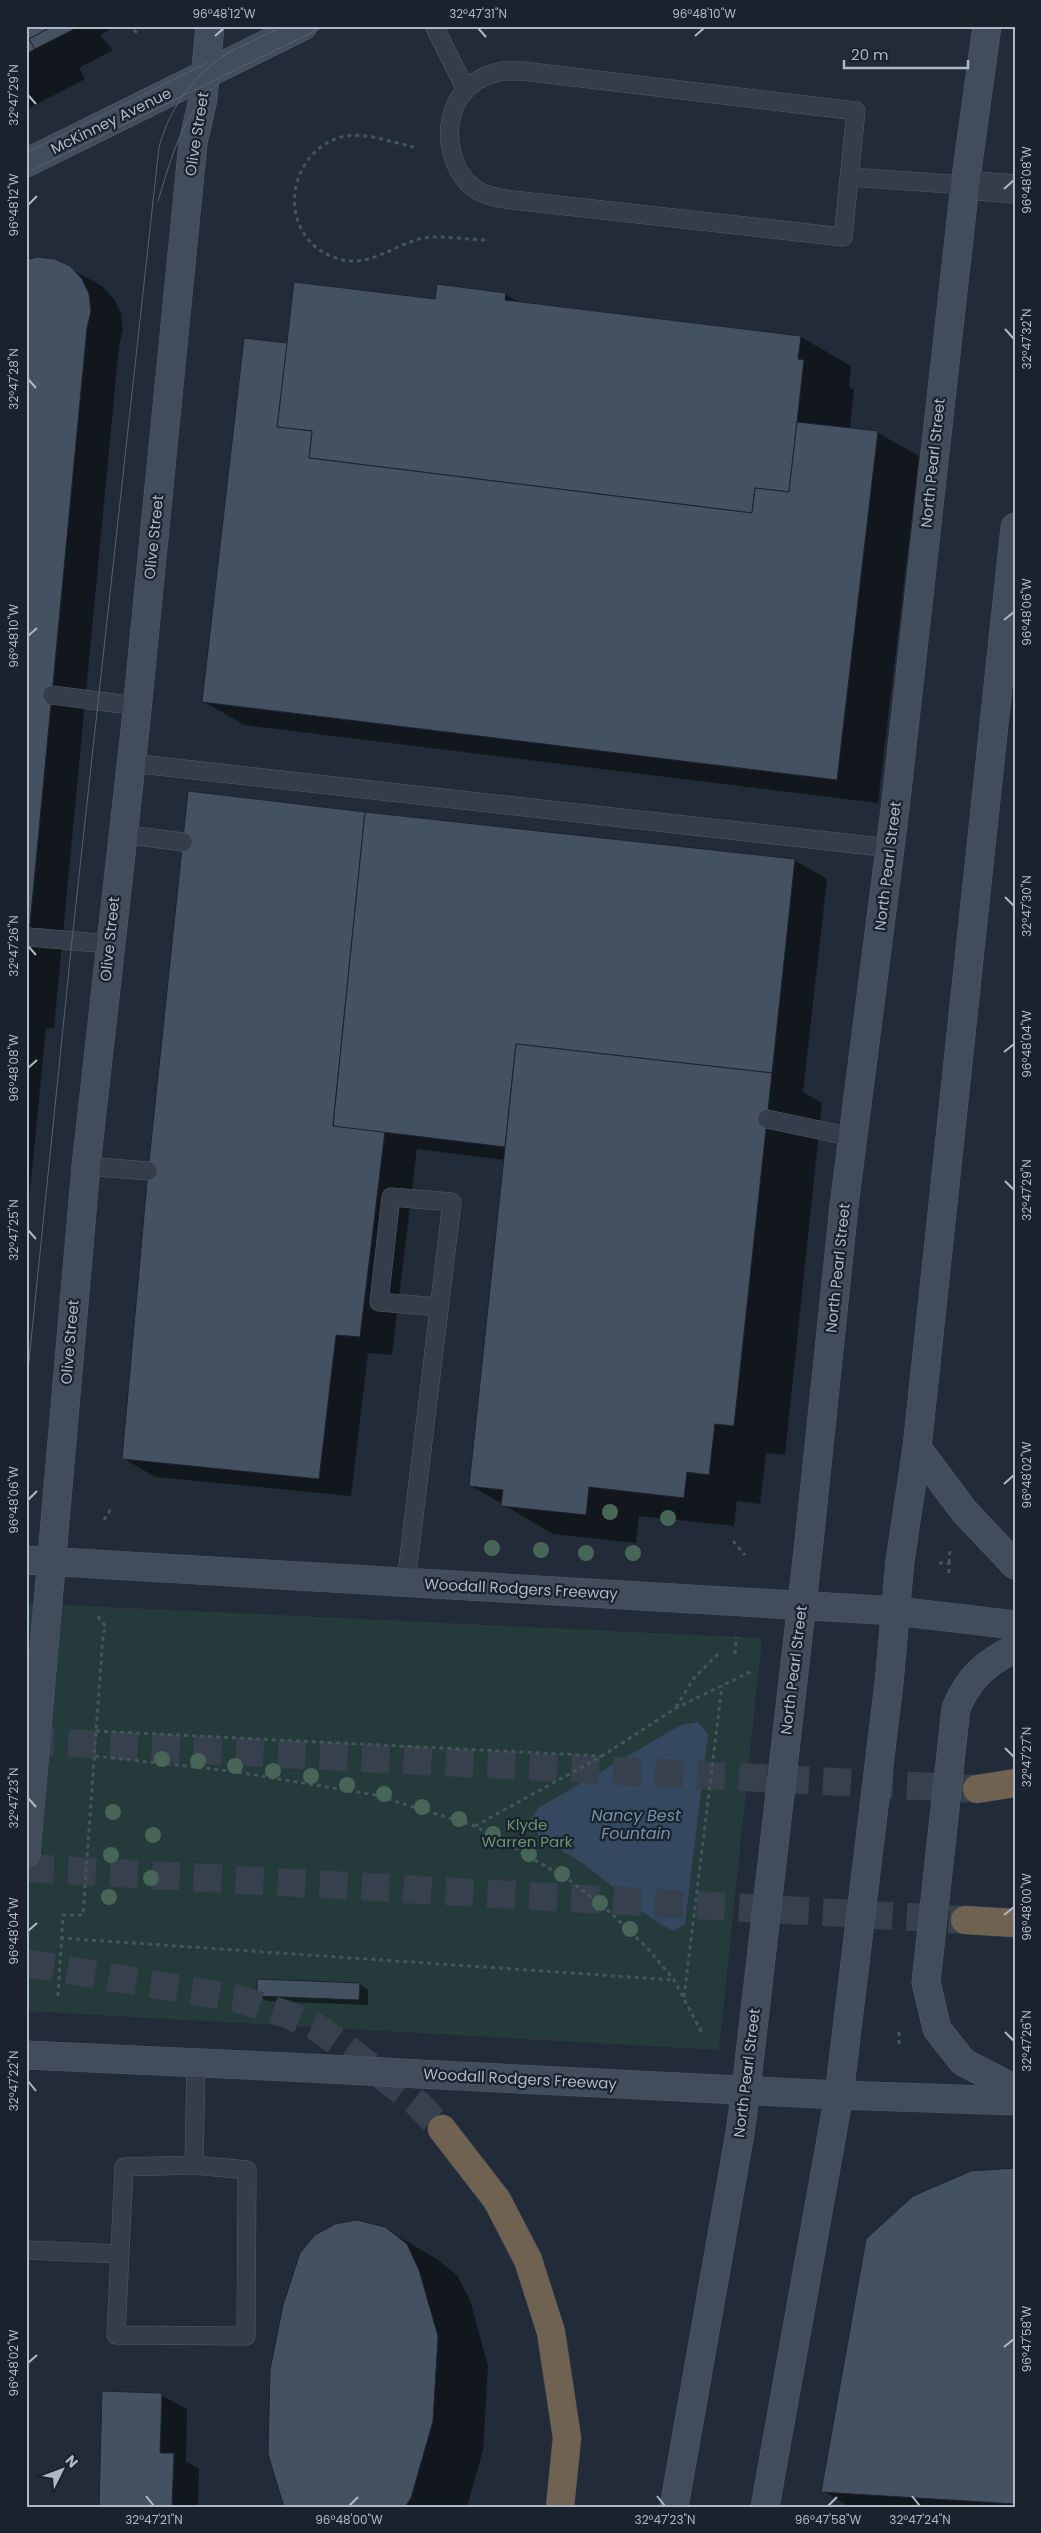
<svg xmlns="http://www.w3.org/2000/svg" width="1041" height="2533" font-family="Poppins,sans-serif">
	<rect width="100%" height="100%" fill="#212c38"/>
	<path fill="#243a3b" d="M26,1603L762,1638L719,2050L26,2011Z"/>
	<path fill="#344860" d="M698,1722L708,1734L685,1924L674,1931C638,1915 611,1881 577,1860C560,1848 539,1841 529,1823L538,1808L681,1725Z"/>
	<g fill="#0007">
		<path d="M26,26H116L100,35L113,50L79,68L85,79L26,110Z"/>
		<path d="M26,261L69,268L102,286L114,299L121,313L123,330L119,346L54,1028H46L26,1232Z"/>
		<path d="M505,294L521,303L801,337L851,366L849,387L854,390L850,429L878,433L919,456L878,803L244,725L203,701L288,344L436,301Z"/>
		<path d="M794,860L827,879L803,1092L822,1103L785,1455L766,1453L760,1504L737,1501L734,1526L639,1516L636,1543L553,1534L470,1485L505,1160L417,1149L392,1355L368,1353L351,1496L155,1477L123,1458L149,1171Z"/>
		<path d="M360,1984L368,1990V2005L267,2001L258,1996Z"/>
		<path d="M1015,2169V2507H850L823,2491Z"/>
		<path d="M384,2228L435,2258L457,2275L470,2300L488,2366L483,2450L467,2507H286Z"/>
		<path d="M161,2395L187,2409L186,2462L199,2469L198,2507H100Z"/>
	</g>
	<g fill="#445160" stroke="#1c242f">
		<path d="M26,26H53L29,39L35,49L26,54Z"/>
		<path d="M53,26H80L35,49L29,39Z"/>
		<path d="M37,257L55,259L70,266L82,279L89,294L91,311L87,328L26,966V260Z"/>
		<path d="M294,282L435,299L437,284L506,293L505,300L801,336L798,359L804,360L789,492L755,488L752,513L309,458L312,431L277,427Z"/>
		<path d="M244,338L287,343L277,427L312,431L309,458L752,513L755,488L789,492L797,422L878,431L837,780L202,702Z"/>
		<path d="M188,791L365,812L333,1126L385,1131L360,1337L336,1335L319,1479L122,1459L148,1171Z"/>
		<path d="M365,812L795,859L772,1073L516,1044L505,1147L333,1126Z"/>
		<path d="M516,1044L772,1073L734,1426L715,1424L709,1475L687,1472L684,1498L589,1487L586,1515L501,1506L503,1490L469,1486Z"/>
		<path d="M257,1979L360,1983L359,2000L257,1996Z"/>
		<path d="M1015,2168V2504L821,2492L866,2239L913,2196L971,2171Z"/>
		<path d="M357,2220L385,2227L407,2244L419,2270L438,2336L433,2421L411,2498L405,2507H284L268,2454L270,2370L283,2305L300,2253L315,2235L335,2224Z"/>
		<path d="M102,2391L162,2393L160,2453H174L172,2507H99Z"/>
	</g>
	<g fill="none" stroke-linecap="round" stroke-linejoin="round">
		<g stroke="#36414d" stroke-width="28" stroke-dasharray="28 14" stroke-linecap="butt">
			<path d="M26,1741L977,1789"/>
			<path d="M26,1868L965,1920"/>
			<path d="M26,1963L235,1998L286,2014L316,2027L350,2051L417,2103L442,2129"/>
		</g>
		<g stroke="#525b67" stroke-width="19">
			<g id="lane">
				<path d="M434,26L466,90"/>
				<path d="M502,71H523L856,111L843,237L513,200C496,198 479,195 467,182C440,151 443,95 484,77C490,74 496,73 502,71Z"/>
				<path d="M850,177L965,185"/>
				<path d="M52,695L137,706"/>
				<path d="M131,763L890,848"/>
				<path d="M122,834L183,842"/>
				<path d="M29,937L110,944"/>
				<path d="M767,1119L852,1137"/>
				<path d="M86,1166L148,1171"/>
				<path d="M406,1582L452,1202L391,1197L379,1302L439,1307"/>
				<path d="M194,2165L124,2167L116,2335L246,2336L247,2170L194,2165L196,2063"/>
				<path d="M26,2250L120,2254"/>
			</g>
		</g>
		<g stroke="#525b67" stroke-width="29">
			<path id="street" d="M965,185L1015,189"/>
		</g>
		<g stroke="#525b67" stroke-width="29">
			<g id="secondary">
				<path d="M26,163L303,26"/>
				<path d="M917,1448L964,1511L1015,1565"/>
				<path d="M26,1560L896,1611L1015,1625"/>
				<path d="M1015,1648C985,1664 970,1676 956,1708L926,1982L937,2029L963,2062L1015,2089"/>
				<path d="M26,1854L86,1166L135,730L193,143L203,99L210,26"/>
				<path d="M26,2055L330,2069"/>
				<path d="M419,2074L839,2095L1015,2101"/>
				<path d="M674,2507L740,2133L746,2089L809,1542L844,1206L895,809L965,185L987,26"/>
				<path d="M765,2507L839,2095L889,1683L900,1561L917,1448L1015,527"/>
			</g>
		</g>
		<g stroke="#3f4853" stroke-width="29">
			<g id="highway">
				<path d="M977,1789L1015,1783"/>
				<path d="M965,1920L1015,1923"/>
				<path d="M442,2129L497,2200L528,2260L551,2332L567,2438L560,2507"/>
			</g>
		</g>
		<g stroke="#425759" stroke-width="3" stroke-dasharray="4 4" stroke-linecap="butt">
			<path d="M127,26L138,33"/>
			<path d="M414,147C390,142 358,129 335,139C284,160 279,236 333,257C368,271 391,245 423,238C441,235 469,240 488,240"/>
			<path d="M104,1520L112,1507"/>
			<path d="M733,1541L745,1555"/>
			<path d="M939,1563H949V1576"/>
			<path d="M949,1563L950,1549"/>
			<path d="M735,1654L736,1637"/>
			<path d="M676,1707L694,1678L718,1654"/>
			<path d="M96,1731L602,1756"/>
			<path d="M95,1756L231,1771L375,1795L475,1826L568,1879L611,1913L650,1951L674,1980L702,2033"/>
			<path d="M475,1826L602,1756L676,1708L754,1670"/>
			<path d="M60,1938L674,1980"/>
			<path d="M58,1996L63,1915H83L103,1634L106,1627L98,1616"/>
			<path d="M684,1997L722,1686"/>
			<path d="M899,2032V2048"/>
		</g>
		<use href="#lane" stroke="#343d49" stroke-width="18"/>
		<use href="#street" stroke="#343d49" stroke-width="28"/>
		<use href="#secondary" stroke="#424d5c" stroke-width="28"/>
		<use href="#highway" stroke="#6f6251" stroke-width="28"/>
		<g stroke="#566270" stroke-width="1">
			<path d="M227,53L284,26"/>
			<path d="M26,153L207,63"/>
			<path d="M26,173L325,26"/>
			<path d="M158,201C172,156 182,113 220,82"/>
			<path d="M26,1390L72,940L159,147C170,106 196,71 233,50"/>
		</g>
		<g stroke="#525b67" stroke-width="29" stroke-linecap="butt">
			<path id="secondary-bridge" d="M330,2069L419,2074"/>
		</g>
		<use href="#secondary-bridge" stroke="#424d5c" stroke-width="28"/>
	</g>
	<g fill="#476657">
		<circle cx="610" cy="1512" r="8"/>
		<circle cx="668" cy="1518" r="8"/>
		<circle cx="492" cy="1548" r="8"/>
		<circle cx="541" cy="1550" r="8"/>
		<circle cx="586" cy="1553" r="8"/>
		<circle cx="633" cy="1553" r="8"/>
		<circle cx="162" cy="1759" r="8"/>
		<circle cx="198" cy="1761" r="8"/>
		<circle cx="235" cy="1766" r="8"/>
		<circle cx="273" cy="1771" r="8"/>
		<circle cx="311" cy="1776" r="8"/>
		<circle cx="347" cy="1785" r="8"/>
		<circle cx="384" cy="1794" r="8"/>
		<circle cx="422" cy="1807" r="8"/>
		<circle cx="113" cy="1812" r="8"/>
		<circle cx="459" cy="1819" r="8"/>
		<circle cx="493" cy="1834" r="8"/>
		<circle cx="153" cy="1835" r="8"/>
		<circle cx="529" cy="1854" r="8"/>
		<circle cx="111" cy="1855" r="8"/>
		<circle cx="562" cy="1874" r="8"/>
		<circle cx="151" cy="1878" r="8"/>
		<circle cx="109" cy="1897" r="8"/>
		<circle cx="600" cy="1903" r="8"/>
		<circle cx="630" cy="1929" r="8"/>
	</g>
	<path fill="none" stroke="#afb8c5" stroke-width="2" d="M478,28L486,37M215,36L224,28M695,36L704,28M28,95L36,104M1004,189L1014,180M28,205L37,196M1005,329L1014,339M28,379L36,388M1004,620L1014,612M28,636L37,628M1005,897L1014,906M28,946L36,955M1004,1052L1014,1044M28,1068L37,1060M1005,1181L1014,1190M28,1230L36,1239M1004,1484L1014,1475M28,1500L37,1491M1005,1748L1014,1757M28,1798L36,1807M1004,1915L1014,1907M28,1931L37,1923M1005,2032L1014,2041M28,2081L36,2091M1004,2347L1014,2339M28,2363L37,2355M146,2496L154,2506M657,2496L665,2506M912,2496L920,2506M349,2506L358,2497M828,2506L837,2497"/>
	<g text-anchor="middle" stroke-width="4.5" stroke-linejoin="round" paint-order="stroke">
		<g font-size="15" fill="#afb8c5" stroke="#1a232d">
			<text transform="translate(111 121) rotate(-26)" y="5">McKinney Avenue</text>
			<text transform="translate(197 134) rotate(-81)" y="5">Olive Street</text>
			<text transform="translate(933 463) rotate(-84)" y="5">North Pearl Street</text>
			<text transform="translate(154 537) rotate(-84)" y="5">Olive Street</text>
			<text transform="translate(888 866) rotate(-83)" y="5">North Pearl Street</text>
			<text transform="translate(110 939) rotate(-84)" y="5">Olive Street</text>
			<text transform="translate(838 1268) rotate(-84)" y="5">North Pearl Street</text>
			<text transform="translate(70 1342) rotate(-85)" y="5">Olive Street</text>
			<text transform="translate(521 1589) rotate(3)" y="5">Woodall Rodgers Freeway</text>
			<text transform="translate(794 1670) rotate(-83)" y="5">North Pearl Street</text>
			<text transform="translate(747 2073) rotate(-83)" y="5">North Pearl Street</text>
			<text transform="translate(520 2079) rotate(3)" y="5">Woodall Rodgers Freeway</text>
		</g>
		<g font-size="15" fill="#669670" stroke="#1a232d">
			<text x="527" y="1830">Klyde<tspan x="527" dy="17">Warren Park</tspan></text>
		</g>
		<g font-size="16" font-style="italic" fill="#7690ae" stroke="#1a232d">
			<text x="636" y="1821">Nancy Best<tspan x="636" dy="18">Fountain</tspan></text>
		</g>
	</g>
	<rect width="1041" height="2533" fill="none" stroke="#1a232d" stroke-width="55"/>
	<g transform="translate(62 2470) rotate(48)" stroke="#1a232d" stroke-width="4" paint-order="stroke">
	<path d="M0-4L9 19L0 12L-9 19Z" fill="#afb8c5"/>
	<text y="-8" font-size="14" font-weight="bold" text-anchor="middle" fill="#afb8c5">N</text>
	</g>
	<path d="M844 60v8h124v-8" fill="none" stroke="#afb8c5" stroke-width="2.5"/>
	<text x="851" y="60" font-size="15" fill="#afb8c5" stroke="#1a232d" stroke-width="4" paint-order="stroke">20 m</text>
	<rect x="28" y="28" width="986" height="2478" fill="none" stroke="#afb8c5" stroke-width="2"/>
	<g font-size="12" text-anchor="middle" fill="#afb8c5">
		<text x="224" y="18">96°48'12"W</text>
		<text x="478" y="18">32°47'31"N</text>
		<text x="704" y="18">96°48'10"W</text>
		<text transform="translate(14 95) rotate(-90)" y="4">32°47'29"N</text>
		<text transform="translate(1027 180) rotate(-90)" y="4">96°48'08"W</text>
		<text transform="translate(14 205) rotate(-90)" y="4">96°48'12"W</text>
		<text transform="translate(1027 339) rotate(-90)" y="4">32°47'32"N</text>
		<text transform="translate(14 379) rotate(-90)" y="4">32°47'28"N</text>
		<text transform="translate(1027 612) rotate(-90)" y="4">96°48'06"W</text>
		<text transform="translate(14 636) rotate(-90)" y="4">96°48'10"W</text>
		<text transform="translate(1027 906) rotate(-90)" y="4">32°47'30"N</text>
		<text transform="translate(14 946) rotate(-90)" y="4">32°47'26"N</text>
		<text transform="translate(1027 1044) rotate(-90)" y="4">96°48'04"W</text>
		<text transform="translate(14 1068) rotate(-90)" y="4">96°48'08"W</text>
		<text transform="translate(1027 1190) rotate(-90)" y="4">32°47'29"N</text>
		<text transform="translate(14 1230) rotate(-90)" y="4">32°47'25"N</text>
		<text transform="translate(1027 1475) rotate(-90)" y="4">96°48'02"W</text>
		<text transform="translate(14 1500) rotate(-90)" y="4">96°48'06"W</text>
		<text transform="translate(1027 1757) rotate(-90)" y="4">32°47'27"N</text>
		<text transform="translate(14 1798) rotate(-90)" y="4">32°47'23"N</text>
		<text transform="translate(1027 1907) rotate(-90)" y="4">96°48'00"W</text>
		<text transform="translate(14 1931) rotate(-90)" y="4">96°48'04"W</text>
		<text transform="translate(1027 2041) rotate(-90)" y="4">32°47'26"N</text>
		<text transform="translate(14 2081) rotate(-90)" y="4">32°47'22"N</text>
		<text transform="translate(1027 2339) rotate(-90)" y="4">96°47'58"W</text>
		<text transform="translate(14 2363) rotate(-90)" y="4">96°48'02"W</text>
		<text x="154" y="2524">32°47'21"N</text>
		<text x="349" y="2524">96°48'00"W</text>
		<text x="665" y="2524">32°47'23"N</text>
		<text x="828" y="2524">96°47'58"W</text>
		<text x="920" y="2524">32°47'24"N</text>
	</g>
</svg>
